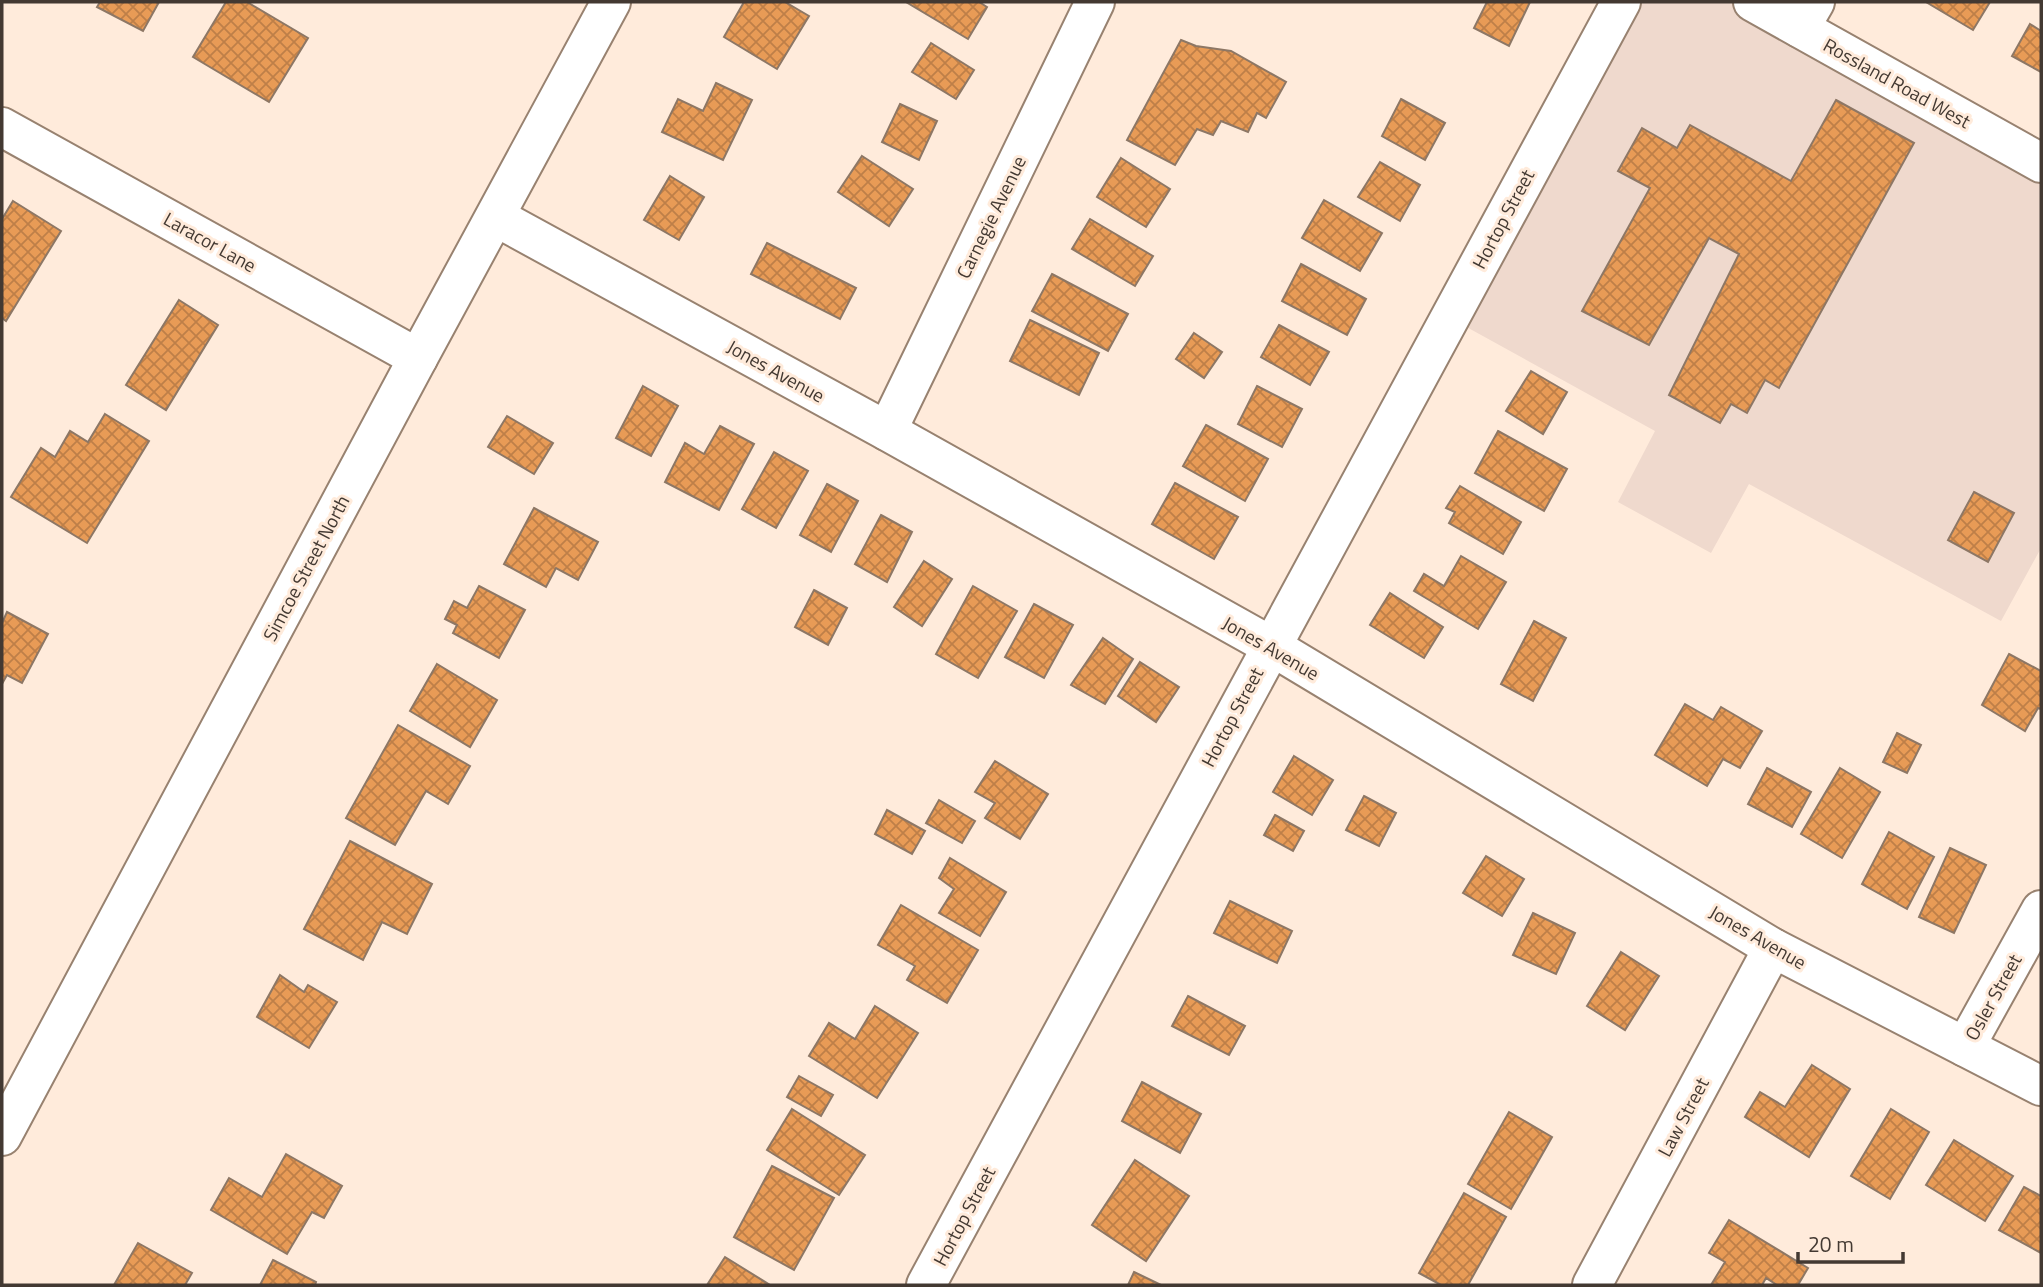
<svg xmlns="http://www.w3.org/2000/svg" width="2043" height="1287" font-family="'Titillium Web',sans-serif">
	<defs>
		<pattern id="building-cross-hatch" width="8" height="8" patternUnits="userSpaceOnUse" patternTransform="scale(1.75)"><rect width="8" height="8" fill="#e89b56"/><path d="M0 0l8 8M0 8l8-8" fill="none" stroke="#be7f48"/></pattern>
	</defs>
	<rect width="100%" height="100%" fill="#ffebdb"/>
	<path fill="#efd9cd" d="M1621,2H1753L2041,165V548L2001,621L1749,484L1711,553L1618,502L1655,431L1452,319Z"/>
	<g fill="url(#building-cross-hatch)" stroke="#8d7765" stroke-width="2">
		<path d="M100,2H159L143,31L97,7Z"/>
		<path d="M226,2H247L308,38L269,102L193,57Z"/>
		<path d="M744,2H785L809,16L777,69L724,37Z"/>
		<path d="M906,2H979L987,7L968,39Z"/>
		<path d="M1487,2H1530L1509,46L1474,28Z"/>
		<path d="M1926,2H1990L1973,30Z"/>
		<path d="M2030,24L2041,31V72L2012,56Z"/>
		<path d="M1181,40L1196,46L1231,51L1286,82L1266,118L1257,113L1248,132L1221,121L1213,135L1197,129L1175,165L1127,140Z"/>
		<path d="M931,43L974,70L956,99L912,72Z"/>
		<path d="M716,83L752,100L723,160L662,132L678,99L703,111Z"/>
		<path d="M1401,99L1445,123L1425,160L1382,136Z"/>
		<path d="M1836,100L1914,143L1779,388L1765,380L1747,413L1731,404L1720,423L1669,395L1739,254L1709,238L1649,345L1582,311L1650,188L1618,171L1642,128L1677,148L1690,125L1791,181Z"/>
		<path d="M900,104L937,121L919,160L882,142Z"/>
		<path d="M862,156L913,189L889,226L838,192Z"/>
		<path d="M1121,158L1170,189L1146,227L1097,197Z"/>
		<path d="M1380,162L1420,185L1400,221L1358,197Z"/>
		<path d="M670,176L704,197L679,240L644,220Z"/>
		<path d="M1324,200L1382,233L1360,271L1302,238Z"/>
		<path d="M13,201L61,231L6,321L2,318V219Z"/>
		<path d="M1090,219L1153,256L1135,286L1072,249Z"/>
		<path d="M767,243L856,288L840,319L751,274Z"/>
		<path d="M1301,264L1366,299L1347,335L1282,301Z"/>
		<path d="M1052,274L1128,314L1108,351L1032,311Z"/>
		<path d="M179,300L218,325L166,410L126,385Z"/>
		<path d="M1030,320L1099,353L1079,395L1010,361Z"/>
		<path d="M1279,325L1329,352L1310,385L1261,357Z"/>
		<path d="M1194,333L1222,352L1204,378L1176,359Z"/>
		<path d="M1531,371L1567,392L1543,434L1506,411Z"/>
		<path d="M643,386L678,406L651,456L616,438Z"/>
		<path d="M1257,386L1302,409L1282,447L1238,424Z"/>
		<path d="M105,414L149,441L87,543L11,497L41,448L55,457L70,431L88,442Z"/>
		<path d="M507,416L553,443L534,474L488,447Z"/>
		<path d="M1206,425L1268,459L1245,501L1183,466Z"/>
		<path d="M720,426L754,444L719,510L665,482L685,443L704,454Z"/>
		<path d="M1498,431L1567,469L1544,511L1475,473Z"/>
		<path d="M774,452L808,471L776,528L742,509Z"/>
		<path d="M1175,483L1238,517L1214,559L1152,524Z"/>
		<path d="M827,484L858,501L831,552L800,535Z"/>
		<path d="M1460,486L1521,522L1503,554L1449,523L1455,512L1446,508Z"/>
		<path d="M1974,492L2014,513L1988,562L1948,540Z"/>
		<path d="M534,508L598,542L578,580L556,568L546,587L504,564Z"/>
		<path d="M881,515L912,532L887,582L855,564Z"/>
		<path d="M1461,556L1506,582L1478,629L1414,591L1424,574L1444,586Z"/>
		<path d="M924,561L952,579L922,626L894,607Z"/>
		<path d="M479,586L525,610L499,658L453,633L457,625L445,619L454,601L467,608Z"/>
		<path d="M973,586L1017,611L978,678L936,654Z"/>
		<path d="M814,590L847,608L828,645L795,627Z"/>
		<path d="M1390,593L1443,627L1424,658L1370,625Z"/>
		<path d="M1034,604L1073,625L1044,678L1005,657Z"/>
		<path d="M7,612L48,634L22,683L7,675L2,684V623Z"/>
		<path d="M1534,621L1566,638L1533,701L1501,684Z"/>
		<path d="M1103,638L1133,659L1105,704L1071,685Z"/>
		<path d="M2009,654L2041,671V709L2038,708L2025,731L1982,705Z"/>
		<path d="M1140,662L1179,687L1156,722L1118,696Z"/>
		<path d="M437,664L497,700L470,747L410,711Z"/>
		<path d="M1685,704L1713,720L1721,707L1762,731L1740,768L1723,759L1707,786L1655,755Z"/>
		<path d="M398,725L470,766L448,804L426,791L395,845L346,818Z"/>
		<path d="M1897,733L1921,745L1907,773L1883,762Z"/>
		<path d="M1294,756L1333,780L1312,815L1273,792Z"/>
		<path d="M995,761L1048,794L1020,839L985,818L995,803L975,792Z"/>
		<path d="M1767,768L1811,792L1792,827L1748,804Z"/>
		<path d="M1840,768L1880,792L1842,858L1801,834Z"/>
		<path d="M1364,796L1396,813L1379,846L1346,830Z"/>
		<path d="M939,800L975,821L962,843L926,823Z"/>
		<path d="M887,810L925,831L912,854L875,834Z"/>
		<path d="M1275,815L1304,831L1293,851L1264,835Z"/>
		<path d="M1889,832L1934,857L1907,909L1862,884Z"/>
		<path d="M350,841L432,884L407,934L382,922L363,960L304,929Z"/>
		<path d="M1950,848L1986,865L1954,933L1919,917Z"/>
		<path d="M1486,856L1524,879L1502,916L1463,893Z"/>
		<path d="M950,858L1006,892L980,936L939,913L954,889L939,878Z"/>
		<path d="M1230,901L1292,931L1277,963L1214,933Z"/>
		<path d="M901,905L978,950L947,1003L907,980L915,966L878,945Z"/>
		<path d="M1533,913L1575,933L1556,974L1513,955Z"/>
		<path d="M1621,952L1659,976L1625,1030L1587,1006Z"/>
		<path d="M280,975L304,992L308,985L337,1002L309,1048L257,1017Z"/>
		<path d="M1188,996L1245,1026L1229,1055L1172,1026Z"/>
		<path d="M875,1006L918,1033L877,1098L809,1056L829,1023L855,1039Z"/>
		<path d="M1812,1065L1850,1089L1809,1157L1745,1117L1760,1092L1785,1107Z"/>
		<path d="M799,1076L833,1095L821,1116L787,1097Z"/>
		<path d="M1142,1082L1201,1114L1180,1153L1122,1121Z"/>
		<path d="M792,1109L865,1155L839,1195L767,1150Z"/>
		<path d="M1891,1109L1929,1132L1890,1199L1851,1176Z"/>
		<path d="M1509,1112L1552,1137L1511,1209L1468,1184Z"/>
		<path d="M1954,1140L2013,1176L1985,1221L1926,1185Z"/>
		<path d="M286,1154L342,1186L324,1218L312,1212L287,1254L211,1210L229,1178L262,1197Z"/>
		<path d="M1135,1160L1189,1196L1146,1261L1092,1225Z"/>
		<path d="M772,1166L834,1198L794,1270L734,1237Z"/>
		<path d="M2024,1187L2041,1196V1253L1999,1230Z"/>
		<path d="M1464,1193L1506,1217L1468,1285H1441L1419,1273Z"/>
		<path d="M1729,1220L1808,1268L1798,1285H1777L1766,1278L1762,1285H1711L1725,1262L1709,1253Z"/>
		<path d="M138,1243L192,1273L185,1285H114Z"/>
		<path d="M725,1257L770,1285H707Z"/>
		<path d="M273,1260L316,1282L315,1285H260Z"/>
		<path d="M1134,1272L1161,1285H1128Z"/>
	</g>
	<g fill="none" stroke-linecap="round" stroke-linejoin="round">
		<g stroke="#988270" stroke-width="42">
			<g id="minor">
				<path d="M1800,28L1815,2"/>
				<path d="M2,127L418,358"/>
				<path d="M496,217L887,431L1271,646L1773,948L2041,1086"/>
				<path d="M887,431L1095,2"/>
				<path d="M1965,1047L2041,910"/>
				<path d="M926,1285L1621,2"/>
				<path d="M1592,1285L1773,948"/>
			</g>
		</g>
		<g stroke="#988270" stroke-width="42">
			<g id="major">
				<path d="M1753,2L2041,163"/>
				<path d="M2,1136L418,358L611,2"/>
			</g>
		</g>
		<use href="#minor" stroke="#fff" stroke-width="38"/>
		<use href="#major" stroke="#fff" stroke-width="38"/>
	</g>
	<g text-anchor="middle" stroke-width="6" stroke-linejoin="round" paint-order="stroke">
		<g font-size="19" fill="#433932" stroke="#ffebdb">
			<text transform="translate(1897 83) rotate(29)" y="7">Rossland Road West</text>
			<text transform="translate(991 217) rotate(-64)" y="7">Carnegie Avenue</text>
			<text transform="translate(1503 219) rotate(-62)" y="7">Hortop Street</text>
			<text transform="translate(210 242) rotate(29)" y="7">Laracor Lane</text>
			<text transform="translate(776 371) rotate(29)" y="7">Jones Avenue</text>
			<text transform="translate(306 568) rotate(-62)" y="7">Simcoe Street North</text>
			<text transform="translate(1271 648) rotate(30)" y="7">Jones Avenue</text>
			<text transform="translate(1232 717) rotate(-62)" y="7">Hortop Street</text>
			<text transform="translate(1758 937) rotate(30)" y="7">Jones Avenue</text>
			<text transform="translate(1993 997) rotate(-61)" y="7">Osler Street</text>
			<text transform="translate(1683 1117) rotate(-62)" y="7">Law Street</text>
			<text transform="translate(964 1216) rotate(-62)" y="7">Hortop Street</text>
		</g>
	</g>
	<rect width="2043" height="1287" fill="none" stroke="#433932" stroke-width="7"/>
	<path d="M1798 1252v10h105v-10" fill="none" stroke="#433932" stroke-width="3.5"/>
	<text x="1808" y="1252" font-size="21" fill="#433932" stroke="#ffebdb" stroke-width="5" paint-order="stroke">20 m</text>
</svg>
